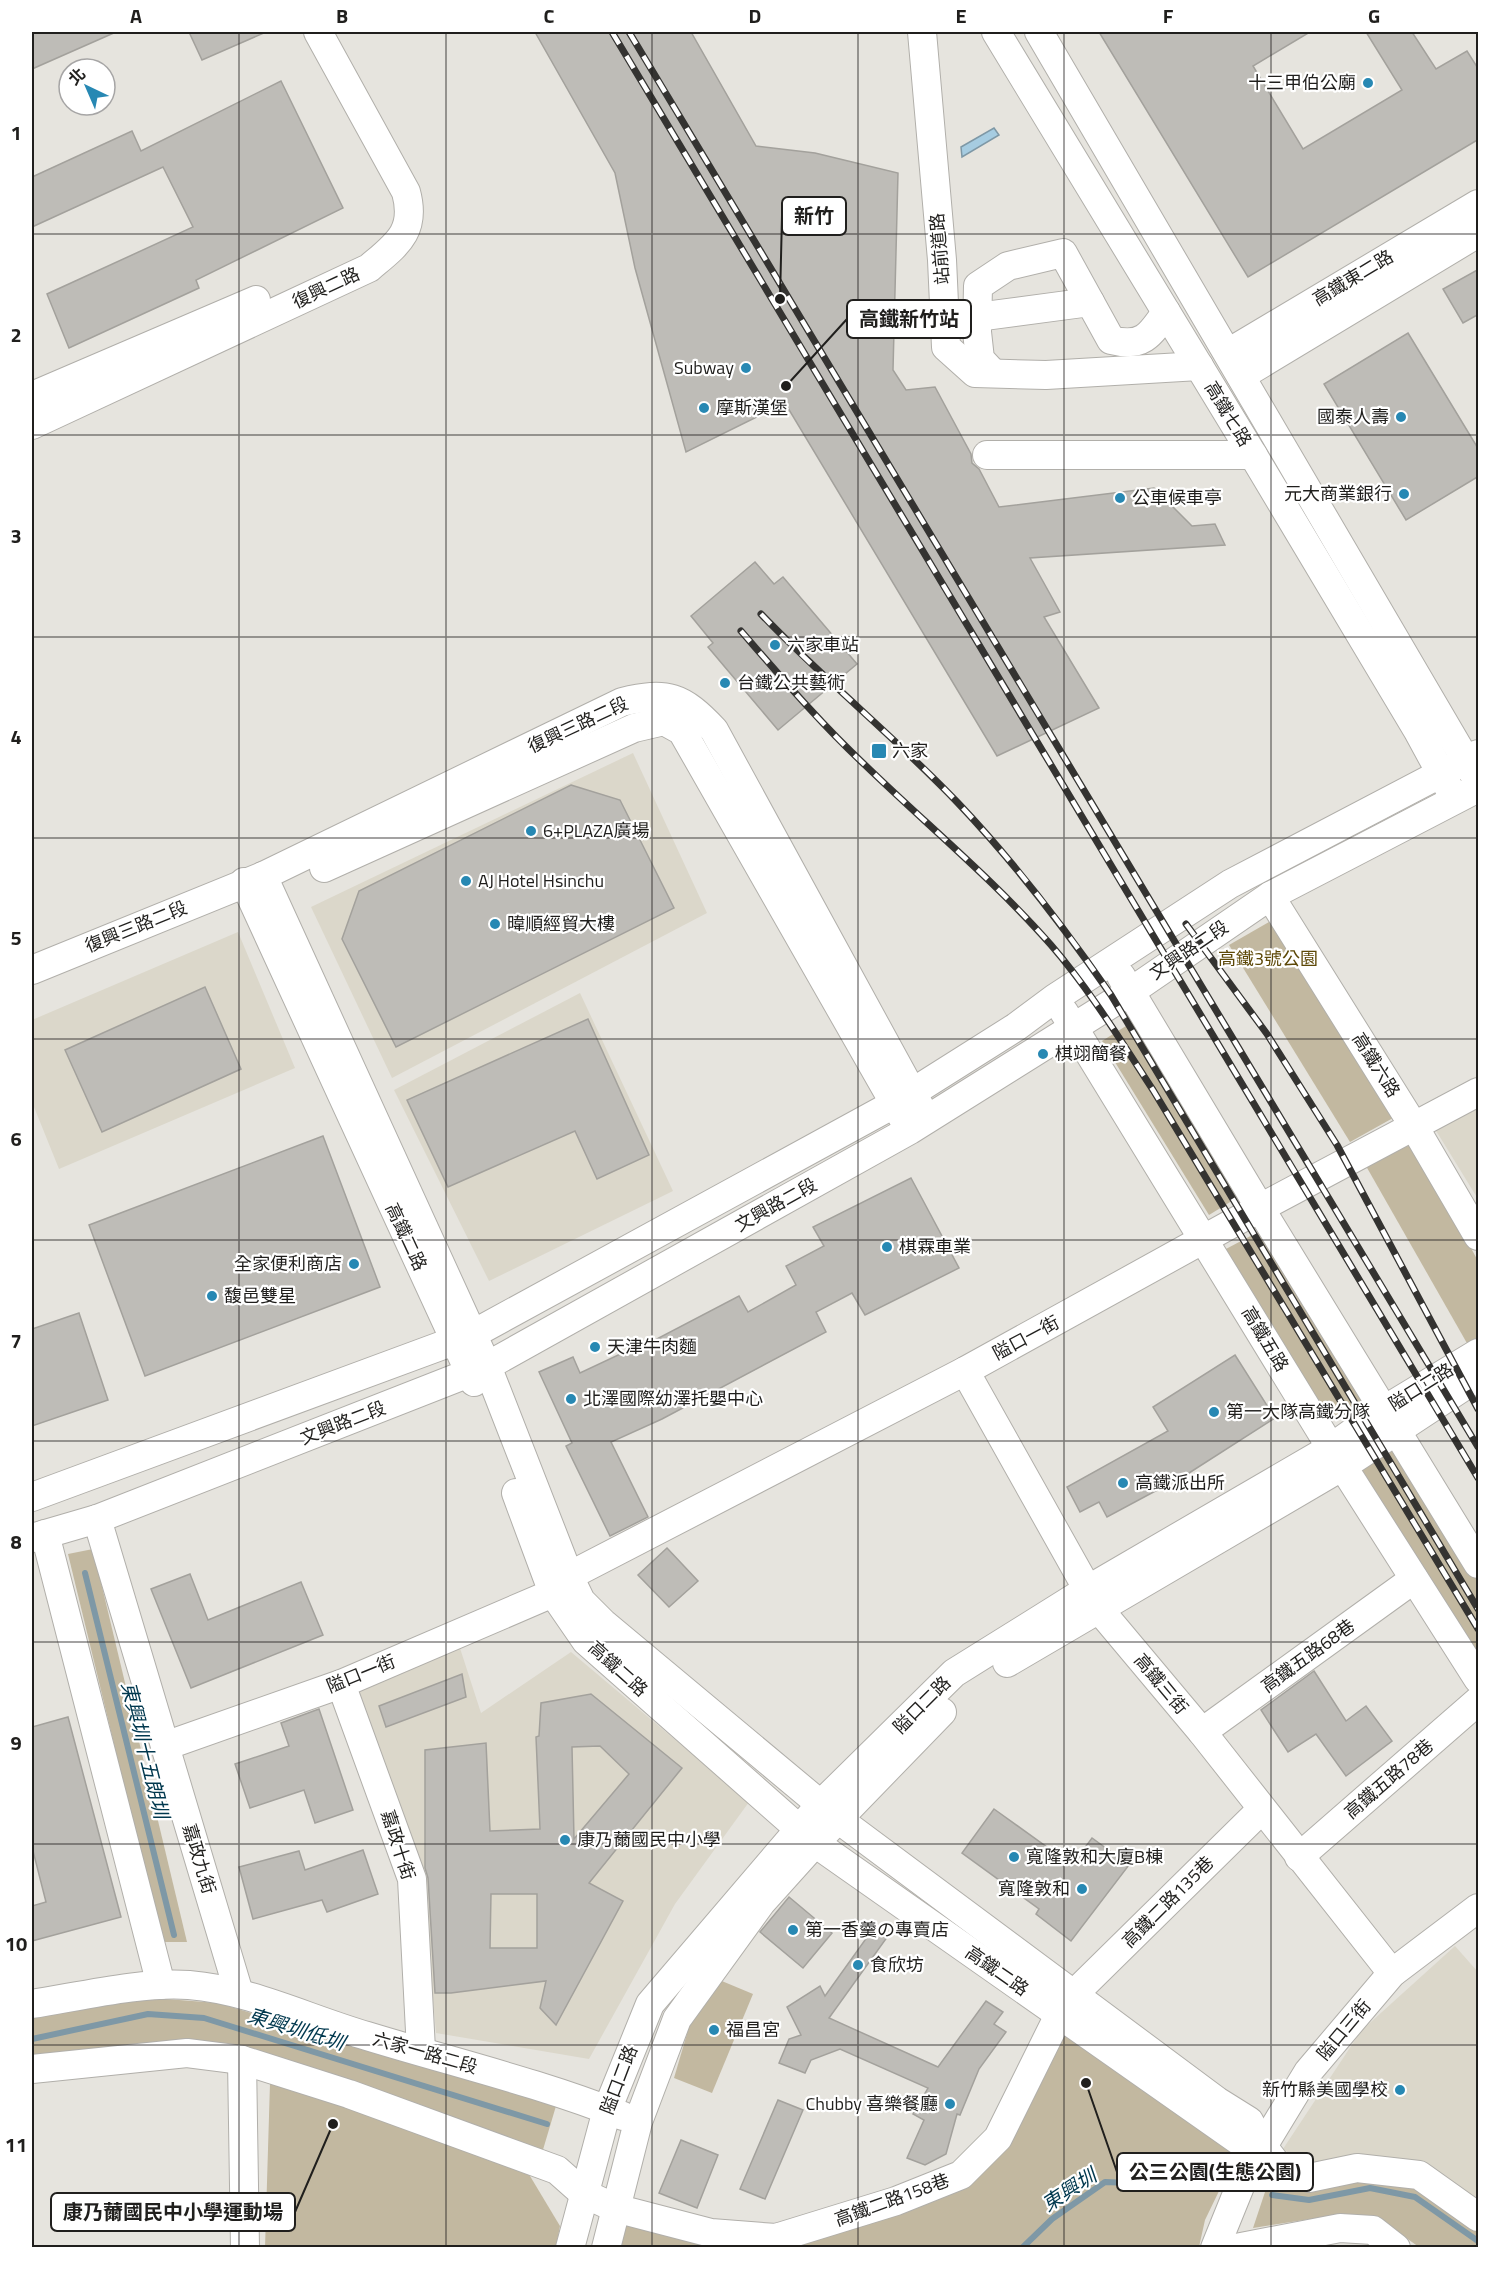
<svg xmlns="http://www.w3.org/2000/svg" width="1510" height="2279" font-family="'Titillium Web','Noto Sans TC','Noto Sans JP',sans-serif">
	<rect width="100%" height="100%" fill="#e6e4de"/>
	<g fill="#dbd7ca">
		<path d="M633,753L707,913L392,1078L311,907Z"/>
		<path d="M238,932L295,1068L59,1169L32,1102V1020Z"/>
		<path d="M580,993L673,1191L489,1281L394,1090Z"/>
		<path d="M1478,1104V1199L1435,1129Z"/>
		<path d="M458,1642L481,1713L571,1652L749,1802L675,1904L589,2059L436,2033L422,1878L357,1684Z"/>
		<path d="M1455,1946L1478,1972V2206L1306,2166L1283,2149L1361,2031Z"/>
	</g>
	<g fill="#c2b8a0">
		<path d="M1274,919L1393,1118L1350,1142L1229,945Z"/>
		<path d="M1134,1021L1240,1196L1209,1215L1102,1041Z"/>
		<path d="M1414,1143L1478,1261V1339L1468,1345L1366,1166Z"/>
		<path d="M1260,1231L1364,1404L1329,1423L1224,1250Z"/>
		<path d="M1400,1446L1478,1582V1660L1360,1471Z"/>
		<path d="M93,1549L187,1942H162L68,1554Z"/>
		<path d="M717,1979L753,1994L712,2093L674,2078L689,2027Z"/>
		<path d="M153,1998L218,2003L556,2106L542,2153L262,2056L32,2059V2015Z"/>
		<path d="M1061,2024L1236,2156L1205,2220L1199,2247L613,2248L621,2215L710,2239L967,2180Z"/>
		<path d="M270,2083L524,2166L560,2226L556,2247L265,2248Z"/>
		<path d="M1361,2175L1413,2188L1478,2231V2247H1419L1375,2216L1343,2214L1253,2228L1270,2177Z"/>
	</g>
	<path fill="#a6cce1" stroke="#7e98a6" stroke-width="1.5" d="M994,128L999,135L962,157L961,147Z"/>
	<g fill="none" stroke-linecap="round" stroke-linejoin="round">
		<g stroke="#7e98a6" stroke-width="6">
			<path d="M85,1573L174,1935"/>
			<path d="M32,2039L148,2014L204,2018L547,2124"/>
			<path d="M1272,2195L1309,2200L1370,2188L1415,2197L1478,2241"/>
			<path d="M1022,2248L1052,2219L1105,2182L1179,2185"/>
		</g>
	</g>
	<g fill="#bebcb7" stroke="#a3a19c" stroke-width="1.5" fill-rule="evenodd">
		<path d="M32,32H116L32,69Z"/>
		<path d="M189,32H266L202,60Z"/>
		<path d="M535,32H691L756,146L815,153L898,173L893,370L906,390L935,387L971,454L972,463L979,469L999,507L1154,488L1192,526L1215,524L1225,545L1030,558L1060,612L1044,617L1099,708L997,756L785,403L686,452L635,268L615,173Z"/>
		<path d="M1099,32H1310L1253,66L1303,149L1402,90L1366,32H1412L1436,69L1467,51L1479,70V139L1248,277Z"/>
		<path d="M281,81L343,208L196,280L199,288L69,348L47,294L193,227L163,167L32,227V177L132,131L141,151Z"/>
		<path d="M1479,269V314L1463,323L1443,289Z"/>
		<path d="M1408,333L1479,450V476L1406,520L1324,384Z"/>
		<path d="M755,562L774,584L783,577L857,664L778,730L708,647L713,643L691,616Z"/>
		<path d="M571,785L620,800L674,908L396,1047L342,939L359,891Z"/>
		<path d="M205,987L241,1069L102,1132L65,1050Z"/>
		<path d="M588,1019L649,1155L597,1179L575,1131L448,1187L407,1100Z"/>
		<path d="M323,1136L380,1287L145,1376L89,1225Z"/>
		<path d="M911,1178L959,1268L865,1315L852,1293L816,1312L826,1332L662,1419L611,1442L648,1517L610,1536L566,1446L572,1443L539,1372L573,1357L580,1373L633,1348L634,1351L739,1296L748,1312L796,1285L786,1266L824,1246L813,1227Z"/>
		<path d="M79,1313L108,1400L32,1426V1329Z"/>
		<path d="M1235,1355L1275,1418L1189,1473L1107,1517L1099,1502L1080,1512L1067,1487L1168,1431L1153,1407Z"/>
		<path d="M667,1548L698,1581L669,1607L638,1575Z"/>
		<path d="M190,1574L208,1620L301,1582L323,1635L191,1688L151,1589Z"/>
		<path d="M1314,1671L1346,1721L1366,1706L1392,1741L1346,1776L1316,1734L1288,1752L1261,1710Z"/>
		<path d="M462,1674L466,1697L386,1727L379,1706Z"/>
		<path d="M591,1694L682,1768L589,1883L623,1901L556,2025L540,2008L546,1981L451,1993H435L428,1878L425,1868V1750L486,1743L490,1831L540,1829L536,1737L539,1736L541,1703ZM600,1746L629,1774L574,1839L572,1747ZM491,1894H537V1948H490Z"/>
		<path d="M319,1709L353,1810L315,1823L304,1790L250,1808L235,1764L289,1746L281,1723Z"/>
		<path d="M68,1717L121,1917L32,1941V1906L46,1902L32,1847V1727Z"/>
		<path d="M994,1809L1072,1865L1092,1838L1129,1865L1071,1941L1036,1914L1039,1909L962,1853Z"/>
		<path d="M363,1850L378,1894L327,1912L322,1900L253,1919L239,1867L299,1851L305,1870Z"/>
		<path d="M789,1897L832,1933L803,1968L760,1932Z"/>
		<path d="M875,1926L888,1936L829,2018L938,2067L986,2001L1003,2012L994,2024L1006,2032L979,2069L960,2115L957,2114L946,2154L925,2165L907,2158L924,2120L913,2114L928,2088L840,2049L811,2060L805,2073L779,2063L789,2039L801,2035L787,2007L820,1986L825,1996Z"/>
		<path d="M778,2100L803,2110L765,2199L740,2189Z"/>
		<path d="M681,2140L718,2155L697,2208L659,2193Z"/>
	</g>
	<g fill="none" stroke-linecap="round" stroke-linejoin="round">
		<g stroke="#b1afaa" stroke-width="30">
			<g id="minor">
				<path d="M922,32L942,260L946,347L975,373L1046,375L1199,366"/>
				<path d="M996,32L1253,455L1418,731L1450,790"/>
				<path d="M1039,32L1475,776"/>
				<path d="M977,317L1090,302"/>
				<path d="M1228,353L1478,204"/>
				<path d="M993,373L980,359L977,332L978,286L1008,266L1063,253L1111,340C1142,348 1150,336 1166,312"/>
				<path d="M1241,376L1478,233"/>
				<path d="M32,396L256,300"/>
				<path d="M32,425L369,268C396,245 417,232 406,192L318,32"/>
				<path d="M987,455H1253"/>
				<path d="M324,868L634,728L664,721L682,731L904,1120"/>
				<path d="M263,876L487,1366L569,1576L581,1601L603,1623L838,1819L1217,2101L1249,2121L1262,2145L1278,2166L1309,2178L1357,2168L1419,2175L1478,2217"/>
				<path d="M244,882L474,1382"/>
				<path d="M1270,896L1415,1128L1478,1236"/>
				<path d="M32,970L263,876L622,702C667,691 682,696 714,730L920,1107"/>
				<path d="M1121,976L1260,1208L1478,1564"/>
				<path d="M1064,1012L1331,1448L1478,1679"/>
				<path d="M965,1371L1098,1608L1202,1732L1392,1973"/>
				<path d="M516,1493L553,1593L586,1641L815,1843L1238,2140L1262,2145"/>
				<path d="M32,1497L473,1334L894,1104L1016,1027L1055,998L1230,884L1478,754"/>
				<path d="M97,1519L239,1993"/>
				<path d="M45,1534L161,1985"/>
				<path d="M32,1538L97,1519L487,1366L910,1130L1130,992L1270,896L1478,788"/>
				<path d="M569,1576L965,1371L1260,1208L1478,1092"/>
				<path d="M1007,1663L1343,1466L1478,1377"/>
				<path d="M341,1684L412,1879L421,2050"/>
				<path d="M1202,1732L1414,1579"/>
				<path d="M165,1746L341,1684L553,1593"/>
				<path d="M1299,1857L1478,1701"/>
				<path d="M32,2004C77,1997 144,1981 189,1985C251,1990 308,2019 367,2036C452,2062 540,2083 623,2116"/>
				<path d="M242,2060L245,2248"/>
				<path d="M32,2069L187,2053L242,2060L349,2094L557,2170L583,2193L615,2208L711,2233L776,2238L896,2201L961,2175L998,2138L1059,2015L1073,1995L1262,1809"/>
				<path d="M570,2248L607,2110L650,2004L820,1805L954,1673L1087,1590L1331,1448L1384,1410L1478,1353"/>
				<path d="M606,2248L638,2122L677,2019L761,1903L815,1843L942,1712"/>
				<path d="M1215,2248L1243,2179L1308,2072L1392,1973L1478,1908"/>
				<path d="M1236,2248L1340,2228L1373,2230L1396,2248"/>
			</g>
		</g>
		<use href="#minor" stroke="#fff" stroke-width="28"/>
		<g stroke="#343331" stroke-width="7">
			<g id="rail">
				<path d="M612,32L1478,1478"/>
				<path d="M629,32L1478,1447"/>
				<path d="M761,614C824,680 895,737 958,803C1015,863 1064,927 1111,995L1478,1609"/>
				<path d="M741,631C781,677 820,723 865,765C927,825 994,880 1051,945C1090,990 1121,1041 1153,1090L1478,1629"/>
				<path d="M1186,924L1267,1034L1337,1145L1478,1409"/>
			</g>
		</g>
		<use href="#rail" stroke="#fff" stroke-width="4.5" stroke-dasharray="14" stroke-linecap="butt"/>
	</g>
	<path fill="none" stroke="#201f1d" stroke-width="1.5" stroke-opacity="0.55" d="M239,32V2248M446,32V2248M652,32V2248M858,32V2248M1064,32V2248M1271,32V2248M32,234H1478M32,435H1478M32,637H1478M32,838H1478M32,1039H1478M32,1240H1478M32,1441H1478M32,1642H1478M32,1844H1478M32,2045H1478"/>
	<g fill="#2788b3" stroke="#fff" stroke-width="2">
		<circle cx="1368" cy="83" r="6"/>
		<circle cx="746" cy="368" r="6"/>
		<circle cx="704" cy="408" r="6"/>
		<circle cx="1401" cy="417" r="6"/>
		<circle cx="1404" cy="494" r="6"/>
		<circle cx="1120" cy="498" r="6"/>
		<circle cx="775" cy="645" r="6"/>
		<circle cx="725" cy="683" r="6"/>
		<rect x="871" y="743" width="16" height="16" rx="3"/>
		<circle cx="531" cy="831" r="6"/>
		<circle cx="466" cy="881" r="6"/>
		<circle cx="495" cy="924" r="6"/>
		<circle cx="1043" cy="1054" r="6"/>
		<circle cx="887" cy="1247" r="6"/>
		<circle cx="354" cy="1264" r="6"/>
		<circle cx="212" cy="1296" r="6"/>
		<circle cx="595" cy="1347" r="6"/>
		<circle cx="571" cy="1399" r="6"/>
		<circle cx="1214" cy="1412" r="6"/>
		<circle cx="1123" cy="1483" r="6"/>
		<circle cx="565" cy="1840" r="6"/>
		<circle cx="1014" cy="1857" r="6"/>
		<circle cx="1082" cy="1889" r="6"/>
		<circle cx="793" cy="1930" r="6"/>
		<circle cx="858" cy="1965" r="6"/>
		<circle cx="714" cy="2030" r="6"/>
		<circle cx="1400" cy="2090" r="6"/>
		<circle cx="950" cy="2104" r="6"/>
	</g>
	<g text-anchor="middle" stroke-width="4.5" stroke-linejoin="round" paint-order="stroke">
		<g font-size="18" fill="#201f1d" stroke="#fff" text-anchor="start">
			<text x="1356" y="89" text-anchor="end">十三甲伯公廟</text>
			<text x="734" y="374" text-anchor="end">Subway</text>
			<text x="716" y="414">摩斯漢堡</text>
			<text x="1389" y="423" text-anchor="end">國泰人壽</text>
			<text x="1392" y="500" text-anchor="end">元大商業銀行</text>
			<text x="1132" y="504">公車候車亭</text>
			<text x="787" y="651">六家車站</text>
			<text x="737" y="689">台鐵公共藝術</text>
			<text x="892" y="757">六家</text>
			<text x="543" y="837">6+PLAZA廣場</text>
			<text x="478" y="887">AJ Hotel Hsinchu</text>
			<text x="507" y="930">暐順經貿大樓</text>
			<text x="1055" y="1060">棋翊簡餐</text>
			<text x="899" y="1253">棋霖車業</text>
			<text x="342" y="1270" text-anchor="end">全家便利商店</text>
			<text x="224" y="1302">馥邑雙星</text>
			<text x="607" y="1353">天津牛肉麵</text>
			<text x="583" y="1405">北澤國際幼澤托嬰中心</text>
			<text x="1226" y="1418">第一大隊高鐵分隊</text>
			<text x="1135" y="1489">高鐵派出所</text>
			<text x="577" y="1846">康乃薾國民中小學</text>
			<text x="1026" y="1863">寬隆敦和大廈B棟</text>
			<text x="1070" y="1895" text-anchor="end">寬隆敦和</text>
			<text x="805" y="1936">第一香羹の專賣店</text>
			<text x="870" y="1971">食欣坊</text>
			<text x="726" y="2036">福昌宮</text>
			<text x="1388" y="2096" text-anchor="end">新竹縣美國學校</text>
			<text x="938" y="2110" text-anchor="end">Chubby 喜樂餐廳</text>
		</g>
		<g font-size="18" fill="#201f1d" stroke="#fff">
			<text transform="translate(940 249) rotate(-95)" y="6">站前道路</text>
			<text transform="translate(1353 278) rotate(-31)" y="6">高鐵東二路</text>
			<text transform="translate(326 288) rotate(-25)" y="6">復興二路</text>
			<text transform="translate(1228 414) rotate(59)" y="6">高鐵七路</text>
			<text transform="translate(578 725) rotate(-25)" y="6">復興三路二段</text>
			<text transform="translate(136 927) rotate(-22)" y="6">復興三路二段</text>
			<text transform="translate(1189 950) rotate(-34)" y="6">文興路二段</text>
			<text transform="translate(1376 1065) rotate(58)" y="6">高鐵六路</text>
			<text transform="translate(776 1205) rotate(-29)" y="6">文興路二段</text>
			<text transform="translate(406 1237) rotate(65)" y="6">高鐵二路</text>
			<text transform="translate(1026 1338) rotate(-28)" y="6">隘口一街</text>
			<text transform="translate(1265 1339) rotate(59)" y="6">高鐵五路</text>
			<text transform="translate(1421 1387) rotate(-32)" y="6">隘口二路</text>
			<text transform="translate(343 1423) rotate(-21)" y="6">文興路二段</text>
			<text transform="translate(1308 1656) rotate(-36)" y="6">高鐵五路68巷</text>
			<text transform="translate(618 1669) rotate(42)" y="6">高鐵二路</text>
			<text transform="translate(361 1674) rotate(-22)" y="6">隘口一街</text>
			<text transform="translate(1161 1684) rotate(50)" y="6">高鐵三街</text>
			<text transform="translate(922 1705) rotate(-45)" y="6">隘口二路</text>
			<text transform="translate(1389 1779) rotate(-41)" y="6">高鐵五路78巷</text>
			<text transform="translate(398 1845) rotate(72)" y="6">嘉政十街</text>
			<text transform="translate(199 1859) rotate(73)" y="6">嘉政九街</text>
			<text transform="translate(1168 1902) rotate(-45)" y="6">高鐵二路135巷</text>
			<text transform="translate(997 1971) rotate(35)" y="6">高鐵二路</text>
			<text transform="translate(1344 2030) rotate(-50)" y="6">隘口三街</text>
			<text transform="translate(425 2053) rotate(16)" y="6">六家一路二段</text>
			<text transform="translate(619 2080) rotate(-69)" y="6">隘口二路</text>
			<text transform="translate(892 2200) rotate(-20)" y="6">高鐵二路158巷</text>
		</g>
		<g font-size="18" fill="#5d4807" stroke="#fff">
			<text x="1268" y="965">高鐵3號公園</text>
		</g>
		<g font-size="20" font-style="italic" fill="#01384e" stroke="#fff">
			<text transform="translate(145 1750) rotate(76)" y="7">東興圳十五朗圳</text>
			<text transform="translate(296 2029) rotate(17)" y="7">東興圳低圳</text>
			<text transform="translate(1069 2190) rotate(-33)" y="7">東興圳</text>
		</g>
	</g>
	<path fill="none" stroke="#201f1d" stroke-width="2" d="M780 299L782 216M786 386L847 319M1086 2083L1117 2172M333 2124L295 2212"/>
	<g fill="#201f1d" stroke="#fff" stroke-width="2">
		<circle cx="780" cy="299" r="6"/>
		<circle cx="786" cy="386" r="6"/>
		<circle cx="1086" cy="2083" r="6"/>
		<circle cx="333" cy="2124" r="6"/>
	</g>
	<g fill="#fff" stroke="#201f1d" stroke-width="2">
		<rect x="782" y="197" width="64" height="38" rx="6"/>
		<rect x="847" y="300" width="124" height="38" rx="6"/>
		<rect x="1117" y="2153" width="196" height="38" rx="6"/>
		<rect x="51" y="2193" width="244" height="38" rx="6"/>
	</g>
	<g font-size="20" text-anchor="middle" font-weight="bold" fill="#201f1d">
		<text x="814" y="223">新竹</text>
		<text x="909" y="326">高鐵新竹站</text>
		<text x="1215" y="2179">公三公園(生態公園)</text>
		<text x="173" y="2219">康乃薾國民中小學運動場</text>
	</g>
	<rect width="1510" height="2279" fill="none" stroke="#ffffff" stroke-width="66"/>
	<g transform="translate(87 87) rotate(316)"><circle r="28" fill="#ffffff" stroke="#a6a5a5" stroke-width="1.5"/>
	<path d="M0-4.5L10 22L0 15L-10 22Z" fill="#2788b3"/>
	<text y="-9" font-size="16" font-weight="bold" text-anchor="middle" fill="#201f1d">北</text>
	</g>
	<rect x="33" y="33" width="1444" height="2213" fill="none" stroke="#201f1d" stroke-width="2"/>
	<g font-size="20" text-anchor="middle" font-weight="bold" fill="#201f1d">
		<text x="136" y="23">A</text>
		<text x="342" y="23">B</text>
		<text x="549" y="23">C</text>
		<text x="755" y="23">D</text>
		<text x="961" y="23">E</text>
		<text x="1168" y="23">F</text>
		<text x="1374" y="23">G</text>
		<text x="16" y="140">1</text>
		<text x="16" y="342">2</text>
		<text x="16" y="543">3</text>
		<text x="16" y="744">4</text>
		<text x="16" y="945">5</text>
		<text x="16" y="1146">6</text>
		<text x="16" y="1348">7</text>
		<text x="16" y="1549">8</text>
		<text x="16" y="1750">9</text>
		<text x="16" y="1951">10</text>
		<text x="16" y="2152">11</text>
	</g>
</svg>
